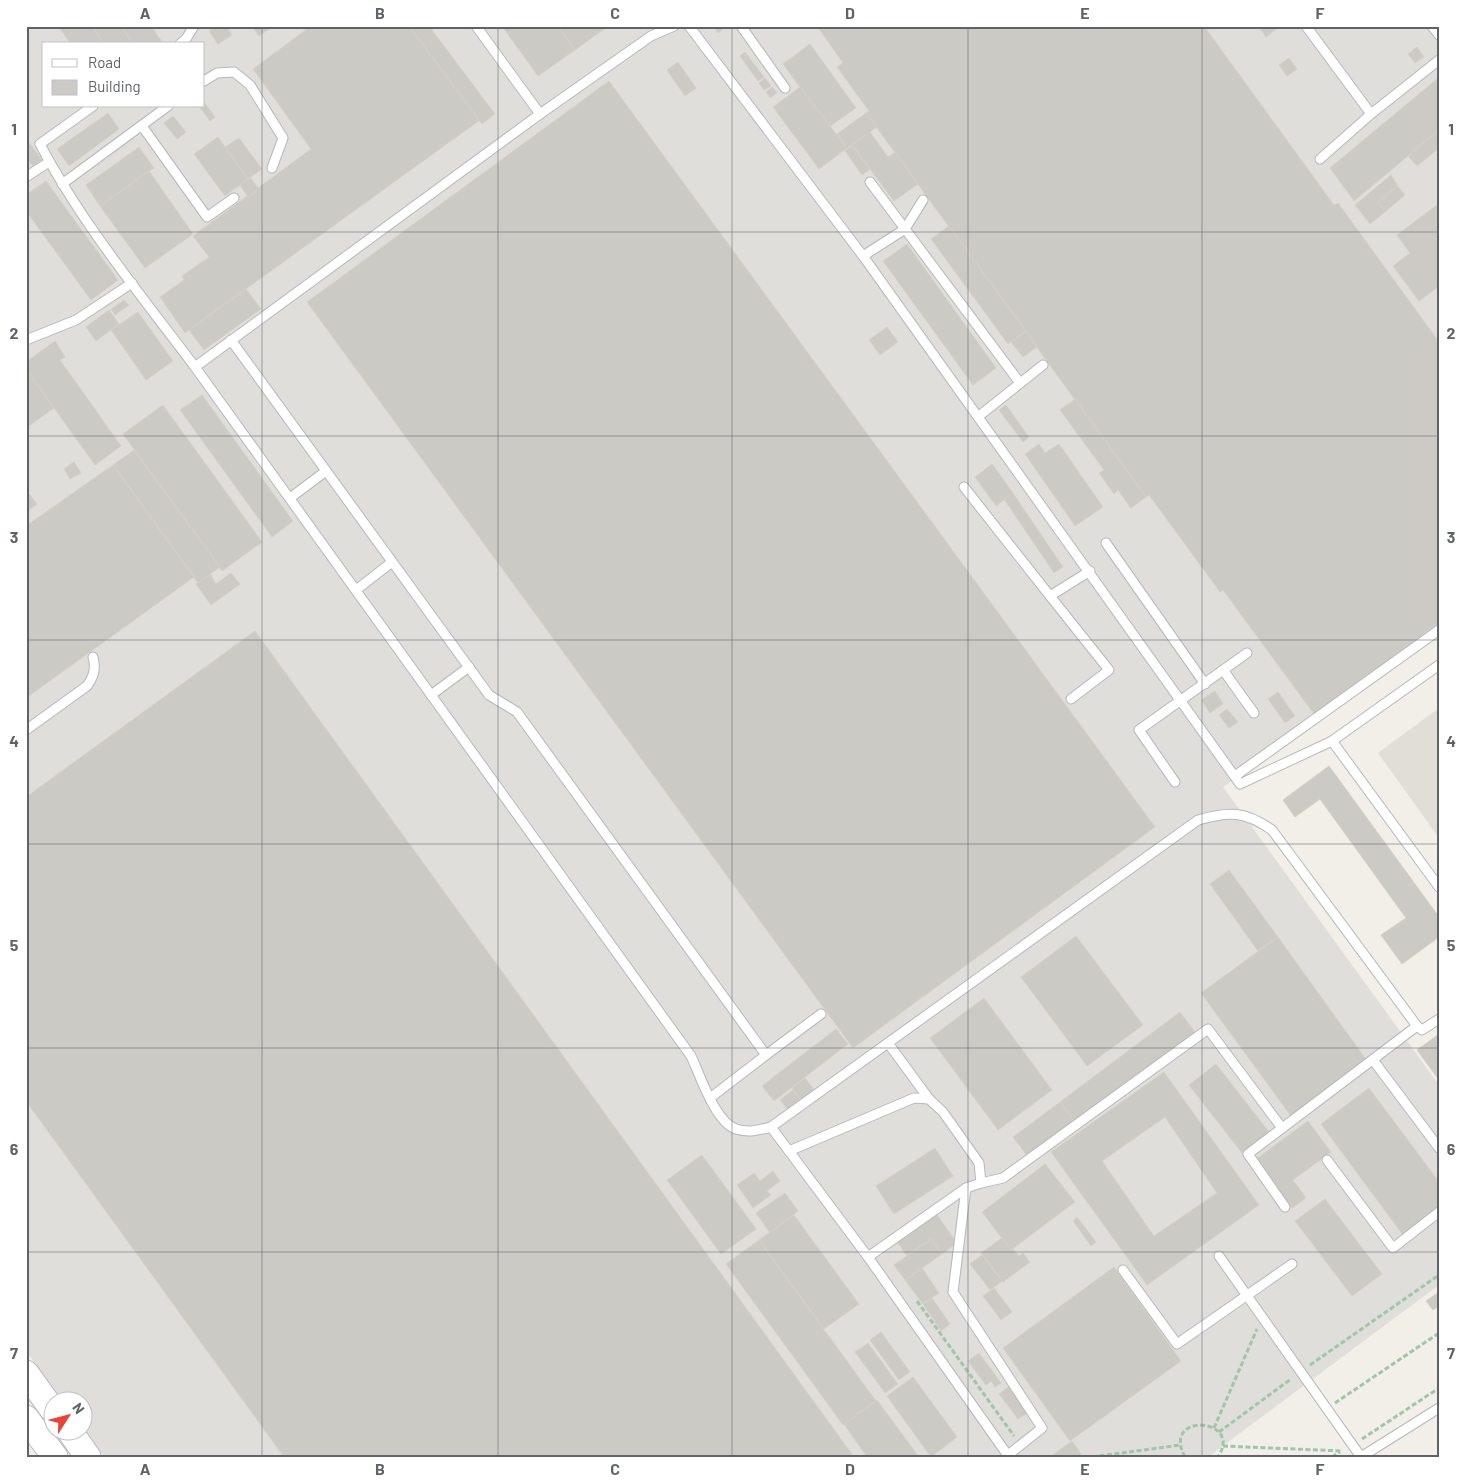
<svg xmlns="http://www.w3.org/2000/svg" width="1465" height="1483" font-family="Barlow,sans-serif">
	<rect width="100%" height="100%" fill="#f1efe8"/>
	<path fill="#e0deda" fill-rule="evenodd" d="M26,26H1439V634L1223,787L1439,1085V1285L1208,1457H104L83,1428L82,1400H63L26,1351ZM44,44H204V106H44Z"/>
	<path fill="#e1ded6" d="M1439,708V838L1378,753Z"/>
	<g fill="#cccac5" stroke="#d6d1c6" fill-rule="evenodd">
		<path d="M58,26H92L104,44H71Z"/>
		<path d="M92,26H121L133,44H104Z"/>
		<path d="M121,26H151L162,42L159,44H133Z"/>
		<path d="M217,26H226L232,35L218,44L209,31Z"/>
		<path d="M252,26H273L259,36Z"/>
		<path d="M311,26H409L480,120L185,333L160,297L184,280L182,276L209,257L193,236L311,149L253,69Z"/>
		<path d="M409,26H429L495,114L482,124Z"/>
		<path d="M502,26H558L575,50L538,76Z"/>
		<path d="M558,26H608L575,50Z"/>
		<path d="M713,26H727L718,33Z"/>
		<path d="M817,26H1204L1334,205L1338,203L1439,342V623L1314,714L1223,590L1220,592L1149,495L1146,497L866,113L869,111L837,67L843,63Z"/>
		<path d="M1263,26H1280L1266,37L1260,28Z"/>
		<path d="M810,44L856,108L829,127L783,64Z"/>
		<path d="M1417,47L1424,57L1415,63L1408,54Z"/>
		<path d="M745,52L764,77L758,81L740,56Z"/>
		<path d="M1289,58L1297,69L1287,76L1279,65Z"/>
		<path d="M678,62L696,88L685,96L667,70Z"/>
		<path d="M765,78L771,86L764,90L759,83Z"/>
		<path d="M1437,79L1439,130L1354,201L1330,168Z"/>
		<path d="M609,81L1155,827L853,1048L307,302Z"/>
		<path d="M772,87L777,93L770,98L766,92Z"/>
		<path d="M800,87L847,148L819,169L773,107Z"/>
		<path d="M204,102L215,117L210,121L199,106H204Z"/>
		<path d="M108,113L119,129L69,166L57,149Z"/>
		<path d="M866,113L877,127L847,148L837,134Z"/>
		<path d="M173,116L186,132L177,139L164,123Z"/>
		<path d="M1439,130V148L1417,166L1408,156Z"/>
		<path d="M870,132L888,157L895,152L918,184L894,201L852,145Z"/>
		<path d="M218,137L248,179L225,196L194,154Z"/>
		<path d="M239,138L262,169L248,179L225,147Z"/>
		<path d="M27,140L42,160L33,166L26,157Z"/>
		<path d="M852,145L870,169L862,175L845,151Z"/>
		<path d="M139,147L154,168L100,206L86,185Z"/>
		<path d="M149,171L193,234L145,268L100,206Z"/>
		<path d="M1391,175L1398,186L1378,202L1385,212L1370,224L1355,205Z"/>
		<path d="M250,177L259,189L248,197L240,185Z"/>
		<path d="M46,181L118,280L91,300L26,211V195Z"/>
		<path d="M1398,186L1405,195L1385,212L1378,202Z"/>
		<path d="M1437,205L1439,286L1419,301L1393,266L1410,253L1397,235Z"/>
		<path d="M949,226L1026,331L1008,344L931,239Z"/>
		<path d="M907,244L996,368L973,385L883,261Z"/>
		<path d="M246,289L261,309L204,350L189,330Z"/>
		<path d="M124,300L129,305L115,315L111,309Z"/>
		<path d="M109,310L119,324L96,341L86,327Z"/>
		<path d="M138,312L173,361L146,380L111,330Z"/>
		<path d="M887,327L898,342L880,355L869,340Z"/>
		<path d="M1026,331L1037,347L1023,357L1011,342Z"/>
		<path d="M55,341L65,357L60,360L121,446L95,465L26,369V362Z"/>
		<path d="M26,369L54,408L26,428Z"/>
		<path d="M202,395L293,521L272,537L180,410Z"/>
		<path d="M1075,399L1146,497L1131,508L1118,490L1114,494L1099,473L1104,470L1060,410Z"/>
		<path d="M163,405L262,542L222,571L123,434Z"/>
		<path d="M1006,405L1029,437L1023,442L999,410Z"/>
		<path d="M1039,444L1045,453L1059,444L1103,507L1075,526L1025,454Z"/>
		<path d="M134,450L220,567L198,583L113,465Z"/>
		<path d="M74,462L81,473L70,479L64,469Z"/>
		<path d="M992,464L1013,493L996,506L975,477Z"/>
		<path d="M113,465L194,577L26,698V526Z"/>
		<path d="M27,491L37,504L26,512V492Z"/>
		<path d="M1013,493L1063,567L1054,573L1004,499Z"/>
		<path d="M231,573L240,584L211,605L196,584L210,574L216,584Z"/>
		<path d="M255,631L854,1457H284L26,1101V797Z"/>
		<path d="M1215,691L1223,704L1210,713L1201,700Z"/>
		<path d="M1278,692L1295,716L1285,723L1268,699Z"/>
		<path d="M1227,709L1238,722L1229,728L1219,715Z"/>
		<path d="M1329,766L1439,917V937L1402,964L1381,935L1406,918L1320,799L1295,817L1283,800Z"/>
		<path d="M1229,870L1278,937L1258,951L1210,884Z"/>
		<path d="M1076,936L1143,1025L1087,1066L1021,977Z"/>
		<path d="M1278,937L1367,1061L1291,1116L1201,993Z"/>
		<path d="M984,998L1052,1090L998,1130L930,1038Z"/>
		<path d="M1180,1012L1195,1032L1075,1122L1060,1102Z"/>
		<path d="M836,1029L848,1044L774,1101L762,1086Z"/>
		<path d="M1439,1034V1080L1417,1050Z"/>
		<path d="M1216,1064L1269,1132L1242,1153L1189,1085Z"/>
		<path d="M1164,1072L1259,1205L1147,1285L1051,1152ZM1165,1117L1217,1193L1154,1236L1102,1161Z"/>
		<path d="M805,1078L814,1090L801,1100L792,1088Z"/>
		<path d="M1369,1088L1439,1182V1208L1403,1235L1321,1124Z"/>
		<path d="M793,1090L801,1100L788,1110L780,1100Z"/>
		<path d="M1060,1102L1075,1122L1028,1157L1013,1137Z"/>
		<path d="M1308,1121L1331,1152L1293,1180L1306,1198L1292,1208L1256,1159Z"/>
		<path d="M935,1148L953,1176L894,1214L876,1186Z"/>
		<path d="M702,1155L756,1229L721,1254L667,1180Z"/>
		<path d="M1045,1164L1075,1202L1011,1250L982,1212Z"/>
		<path d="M773,1171L780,1181L767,1191L771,1195L753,1208L737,1185L754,1173L760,1181Z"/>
		<path d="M785,1193L798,1211L770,1233L756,1213Z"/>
		<path d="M1325,1199L1382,1274L1352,1296L1295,1221Z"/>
		<path d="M935,1212L957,1243L942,1254L931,1239L907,1256L896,1240Z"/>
		<path d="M794,1215L859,1304L824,1329L759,1240Z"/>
		<path d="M1077,1217L1096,1242L1091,1246L1073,1221Z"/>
		<path d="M1002,1238L1011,1250L1013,1249L1019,1256L1023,1253L1030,1262L1003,1282L981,1253Z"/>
		<path d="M931,1239L942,1254L905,1280L894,1265Z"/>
		<path d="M759,1240L876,1401L843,1425L726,1264Z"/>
		<path d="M982,1255L1002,1281L990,1290L970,1264Z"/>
		<path d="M1114,1267L1181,1361L1070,1441L1003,1348Z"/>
		<path d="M922,1268L939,1293L923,1304L905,1280Z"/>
		<path d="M994,1288L1012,1312L1001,1320L983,1296Z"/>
		<path d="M1439,1292V1306L1433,1310L1426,1301Z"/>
		<path d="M932,1298L950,1324L941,1331L923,1304Z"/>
		<path d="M881,1332L910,1372L899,1380L870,1340Z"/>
		<path d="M868,1343L898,1384L885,1393L855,1352Z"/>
		<path d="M979,1353L1001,1383L995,1387L991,1381L986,1385L968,1361Z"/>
		<path d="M913,1377L957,1437L931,1457L887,1396Z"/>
		<path d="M1010,1386L1029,1412L1018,1419L999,1394Z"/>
		<path d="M877,1400L919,1457H867L844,1424Z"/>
		<path d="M1072,1441L1083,1457H1050Z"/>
	</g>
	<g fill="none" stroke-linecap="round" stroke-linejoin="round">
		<g stroke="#b5b8bc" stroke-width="11">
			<g id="service">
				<path d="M476,26L540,114"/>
				<path d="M674,26L651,36L540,114L195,367L691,1056C700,1075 715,1122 736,1129C748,1133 759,1130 771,1127L1198,820C1229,811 1245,811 1272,830L1417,1026L1422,1030L1439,1019"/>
				<path d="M689,26L863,256L1240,784L1332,741L1439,887"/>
				<path d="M741,26L785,88"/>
				<path d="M1306,26L1371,114L1439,60"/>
				<path d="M1432,26L1439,35"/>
				<path d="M180,44L186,39L194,26"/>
				<path d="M204,81L217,73L234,72L250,85L283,138L272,168"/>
				<path d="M93,106L40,144C82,224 141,295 195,367"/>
				<path d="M142,126L207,217L234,198"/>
				<path d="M1320,159L1371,114"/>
				<path d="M26,177L49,162"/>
				<path d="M870,182L1020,383"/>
				<path d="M62,184L168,106"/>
				<path d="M863,256L905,229L923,200"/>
				<path d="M26,340L76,320L132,283"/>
				<path d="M231,340L489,695L517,712L766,1055L710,1098"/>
				<path d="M979,416L1043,365"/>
				<path d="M964,487L1050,596"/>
				<path d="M290,498L326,471"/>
				<path d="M1106,543L1205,684"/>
				<path d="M356,590L392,562"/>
				<path d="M1223,670L1254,713"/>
				<path d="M431,695L469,667"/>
				<path d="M1071,699L1109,670L1050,596L1090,571"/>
				<path d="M26,730L87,686C94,676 96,669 93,657"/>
				<path d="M1332,741L1439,665"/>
				<path d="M1235,776L1439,630"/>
				<path d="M1175,782L1139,730L1247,653"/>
				<path d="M888,1043L929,1099"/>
				<path d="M766,1055L821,1014"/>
				<path d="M1373,1060L1439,1148"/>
				<path d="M771,1127L868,1257L1009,1457"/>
				<path d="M789,1151L914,1098L929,1099L943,1112L979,1163L981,1183L966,1188L868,1257"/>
				<path d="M1327,1160L1393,1248L1439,1212"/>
				<path d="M981,1183L1003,1178L1208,1029L1282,1128"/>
				<path d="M966,1188L953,1292L1042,1428L1008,1455"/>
				<path d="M1285,1207L1248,1154L1417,1026"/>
				<path d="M1219,1256L1361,1457L1439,1408"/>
				<path d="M1123,1270L1177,1344L1292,1264"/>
			</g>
		</g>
		<g stroke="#b6babf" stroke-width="27">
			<g id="secondary">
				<path d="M26,1373L52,1409"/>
				<path d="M26,1418L55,1457"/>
				<path d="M69,1430L88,1457"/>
			</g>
		</g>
		<g stroke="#9cc7a9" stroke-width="3" stroke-dasharray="5 2.5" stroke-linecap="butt">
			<path d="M917,1301L1014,1436"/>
			<path d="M1310,1365L1439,1275"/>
			<path d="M1335,1403L1439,1333"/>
			<path d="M1214,1428L1257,1329"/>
			<path d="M1219,1432L1291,1379"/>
			<path d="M1362,1439L1439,1388"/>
			<path d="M1223,1446L1342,1451"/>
			<path d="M1092,1457L1180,1445"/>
			<path d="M1185,1457C1160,1412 1244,1417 1218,1457"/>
			<path d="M1332,1457L1340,1452"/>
		</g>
		<use href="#service" stroke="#fff" stroke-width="9"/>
		<use href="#secondary" stroke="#fff" stroke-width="25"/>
	</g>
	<path fill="none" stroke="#5f6368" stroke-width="1" stroke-opacity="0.55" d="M262,26V1457M498,26V1457M732,26V1457M968,26V1457M1202,26V1457M26,232H1439M26,436H1439M26,640H1439M26,844H1439M26,1048H1439M26,1252H1439"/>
	<rect width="1465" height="1483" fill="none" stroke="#ffffff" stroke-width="55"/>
	<rect x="42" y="42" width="162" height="65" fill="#ffffff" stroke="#bfc1c3"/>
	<rect x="52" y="59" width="25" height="8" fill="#ffffff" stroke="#bfc1c3"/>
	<text x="88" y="68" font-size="15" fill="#5f6368">Road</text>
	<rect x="52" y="80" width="25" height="15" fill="#cccac5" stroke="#bfc1c3"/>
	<text x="88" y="92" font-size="15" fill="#5f6368">Building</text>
	<g transform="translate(68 1416) rotate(54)"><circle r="24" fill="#ffffff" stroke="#bfc1c3"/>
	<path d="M0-4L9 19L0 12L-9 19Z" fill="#ea4335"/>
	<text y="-8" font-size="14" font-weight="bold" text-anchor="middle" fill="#5f6368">N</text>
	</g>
	<rect x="28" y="28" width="1410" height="1428" fill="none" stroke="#5f6368" stroke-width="2"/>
	<g font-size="16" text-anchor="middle" font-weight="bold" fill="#5f6368">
		<text x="145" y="19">A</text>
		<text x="380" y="19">B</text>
		<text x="615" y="19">C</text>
		<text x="850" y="19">D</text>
		<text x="1085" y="19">E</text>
		<text x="1320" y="19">F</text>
		<text x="14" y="135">1</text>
		<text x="1451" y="135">1</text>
		<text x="14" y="339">2</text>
		<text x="1451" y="339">2</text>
		<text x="14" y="543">3</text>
		<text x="1451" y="543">3</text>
		<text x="14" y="747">4</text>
		<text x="1451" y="747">4</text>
		<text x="14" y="951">5</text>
		<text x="1451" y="951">5</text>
		<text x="14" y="1155">6</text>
		<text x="1451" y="1155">6</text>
		<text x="14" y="1359">7</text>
		<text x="1451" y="1359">7</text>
		<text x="145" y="1475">A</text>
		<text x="380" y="1475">B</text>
		<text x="615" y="1475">C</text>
		<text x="850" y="1475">D</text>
		<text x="1085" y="1475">E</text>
		<text x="1320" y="1475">F</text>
	</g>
</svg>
